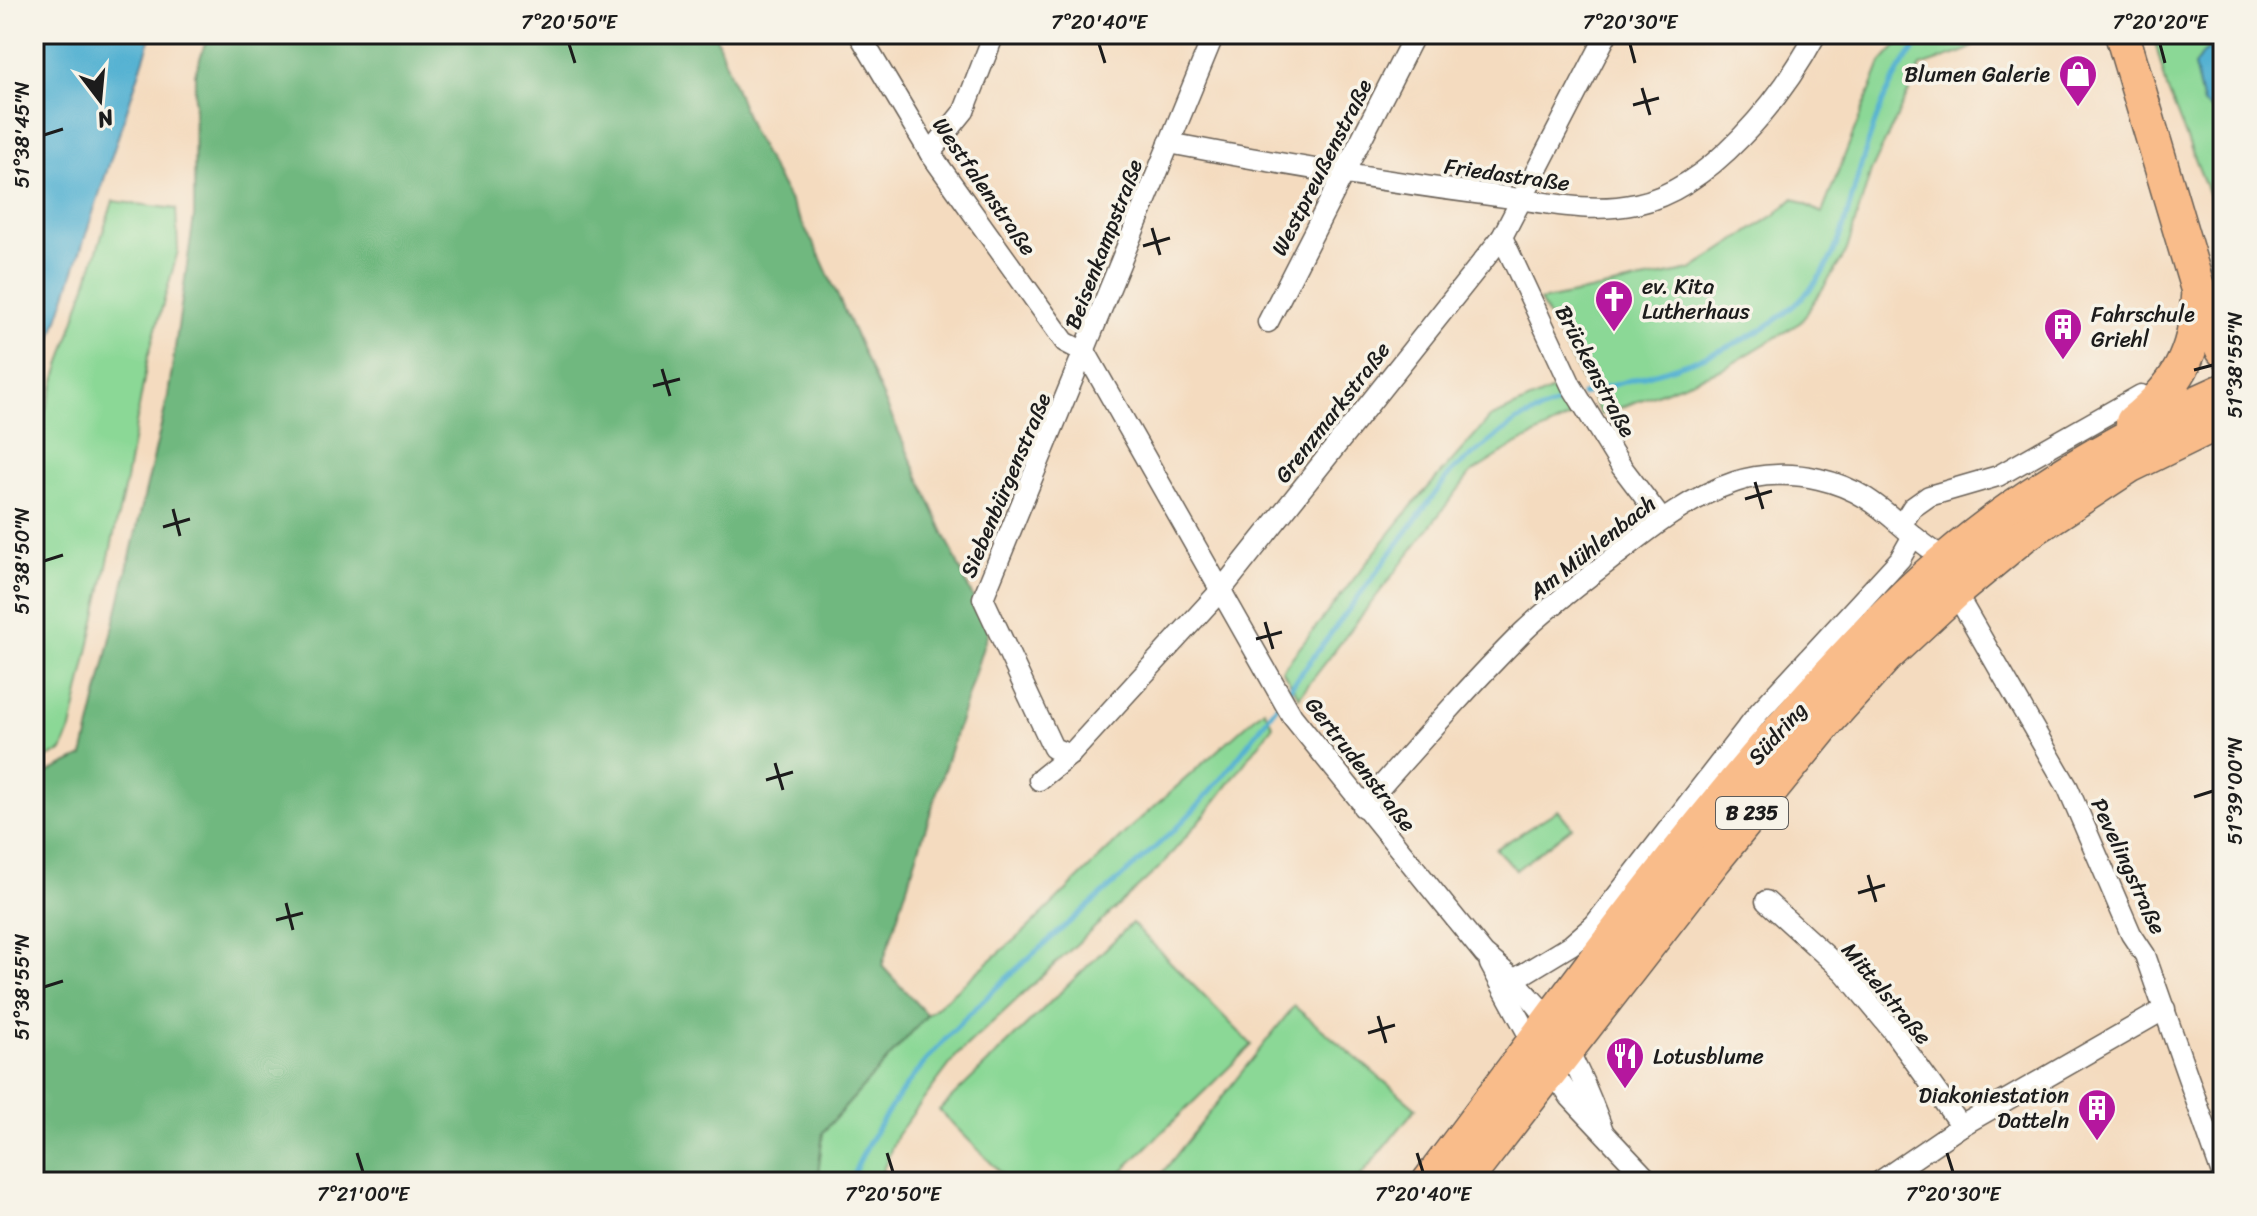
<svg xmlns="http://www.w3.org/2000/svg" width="2257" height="1216" font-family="Sriracha,sans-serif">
	<rect width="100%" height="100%" fill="#f7f3e8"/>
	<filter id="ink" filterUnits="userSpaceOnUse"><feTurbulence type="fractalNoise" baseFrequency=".0125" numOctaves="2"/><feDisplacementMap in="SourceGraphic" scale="16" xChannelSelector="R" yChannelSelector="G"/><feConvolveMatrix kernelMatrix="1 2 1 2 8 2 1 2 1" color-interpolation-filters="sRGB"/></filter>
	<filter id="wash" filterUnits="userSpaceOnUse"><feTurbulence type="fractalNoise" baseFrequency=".006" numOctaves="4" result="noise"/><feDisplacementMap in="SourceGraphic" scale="32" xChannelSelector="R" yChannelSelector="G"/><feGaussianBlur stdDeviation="1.8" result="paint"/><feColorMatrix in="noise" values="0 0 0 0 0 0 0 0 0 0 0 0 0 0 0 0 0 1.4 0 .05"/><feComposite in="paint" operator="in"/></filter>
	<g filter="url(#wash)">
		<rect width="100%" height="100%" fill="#f4dbbf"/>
		<g fill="#8bd896" stroke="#547a59" stroke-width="2">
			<path d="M1907,34H1998L1963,52L1921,66L1871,171L1846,253L1801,322L1725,368L1601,415L1540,301L1691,270L1776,214L1794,198L1822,213L1881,63Z"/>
			<path d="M2153,34H2223V202L2213,205L2167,88Z"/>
			<path d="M113,201L176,209L178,251L148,357L126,480L71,729L62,751L34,763V446Z"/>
			<path d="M1559,387L1571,417L1517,444L1471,473L1299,697L1282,670L1410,508L1490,418Z"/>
			<path d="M1264,709L1273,726L1208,811L1160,867L957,1055L897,1135L878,1182H817L823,1132L927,1015L1027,929L1130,828Z"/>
			<path d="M1558,810L1572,827L1516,870L1496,849Z"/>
			<path d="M1132,923L1252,1045L1111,1182H1010L939,1110Z"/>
			<path d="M1294,1006L1416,1108L1356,1182H1155Z"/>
		</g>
		<path fill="#70b87f" stroke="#466a4e" stroke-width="2" d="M208,34H715L752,132L818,252L988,631L882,966L927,1015L823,1132L817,1182H34V779L83,756L168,396L194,217L195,74Z"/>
		<g fill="#53b1d2" stroke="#386677" stroke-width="2">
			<path d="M34,34H152L34,392Z"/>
			<path d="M2223,40V117L2203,104L2194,66L2202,54Z"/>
		</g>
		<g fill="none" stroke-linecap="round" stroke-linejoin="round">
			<g stroke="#53b1d2" stroke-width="5">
				<path d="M1582,394C1665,369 1771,350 1823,272C1843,241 1850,203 1860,169C1875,119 1890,71 1928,34"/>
				<path d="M1285,695L1452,471L1517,421L1573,397"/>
				<path d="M850,1182C908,1039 1064,934 1174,830C1213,793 1247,745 1279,703"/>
			</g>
		</g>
	</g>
	<g filter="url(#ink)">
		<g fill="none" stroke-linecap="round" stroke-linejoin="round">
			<g stroke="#685f55" stroke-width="23">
				<g id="minor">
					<path d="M859,34L930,153L1065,342L1086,353"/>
					<path d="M1169,143C1278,164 1387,182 1498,196C1544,202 1589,214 1636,204C1710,189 1782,98 1816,34"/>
					<path d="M930,153L964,111L994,34"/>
					<path d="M1502,237L1571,385L1621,466L1662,520"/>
					<path d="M1268,322L1415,34"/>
					<path d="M1086,353L1292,716L1484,954C1550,1007 1574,1052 1603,1131"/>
					<path d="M1902,524L1912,508L1929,496L1998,476L2141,395"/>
					<path d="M1955,592L2068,788L2131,934L2145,955L2223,1177"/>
					<path d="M1070,755L1053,748L983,598L1214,34"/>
					<path d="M1039,780L1070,755L1222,589L1502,237L1607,34"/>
					<path d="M1363,807C1415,748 1467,688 1523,632C1553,603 1589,577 1622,551C1656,524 1693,496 1735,482C1761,473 1794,473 1819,479C1881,493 1897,531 1946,559"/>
					<path d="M1766,901L1844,972L1892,1030L1961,1126"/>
					<path d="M1490,964L1533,1043L1570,1097L1650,1182"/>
					<path d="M1515,979L1571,945L1594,925L1759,712L1900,559L1913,536"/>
					<path d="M1879,1182L1961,1126L2165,1009"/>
				</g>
			</g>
			<g stroke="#685f55" stroke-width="37">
				<g id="primary">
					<path d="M2122,34L2199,293L2223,350"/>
					<path d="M2133,422C2177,386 2196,355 2198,297"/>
					<path d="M1429,1182C1548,1025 1662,863 1793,715C1841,661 1890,607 1945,560C2028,489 2124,435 2223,391"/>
					<path d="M1464,1182L1714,860L1828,720L1885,657L1955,592L2024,535L2129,466L2223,420"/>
				</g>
			</g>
			<use href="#minor" stroke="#fff" stroke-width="20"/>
			<use href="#primary" stroke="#f9bc8a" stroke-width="34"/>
		</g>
	</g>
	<path fill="none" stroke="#1c1c1c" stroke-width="3" d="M569,44L575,63M1099,44L1105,63M1630,44L1635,63M2160,44L2165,63M1642,88L1650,115M1633,105L1659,98M44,135L63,129M1152,228L1160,255M1143,246L1170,238M662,369L670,396M2194,370L2213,365M653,386L680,379M1755,482L1763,509M1745,499L1772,491M173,509L180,536M163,527L190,519M44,561L63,555M1265,622L1273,649M1256,639L1282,632M775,763L783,790M766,780L793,772M2194,797L2213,791M1868,875L1876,902M1858,893L1885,885M286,903L293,930M276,920L303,913M44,987L63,981M1378,1016L1386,1043M1368,1033L1395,1025M357,1153L363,1172M887,1153L893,1172M1417,1153L1423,1172M1947,1153L1953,1172"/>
	<defs>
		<g id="shop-pin" transform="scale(2)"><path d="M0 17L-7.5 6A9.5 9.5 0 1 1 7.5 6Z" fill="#b5179e" stroke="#f7f3e8"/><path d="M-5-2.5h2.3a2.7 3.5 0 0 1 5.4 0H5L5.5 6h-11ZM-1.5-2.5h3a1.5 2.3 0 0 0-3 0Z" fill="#fff"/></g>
		<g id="church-pin" transform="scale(2)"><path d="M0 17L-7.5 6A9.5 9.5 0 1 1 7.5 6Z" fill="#b5179e" stroke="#f7f3e8"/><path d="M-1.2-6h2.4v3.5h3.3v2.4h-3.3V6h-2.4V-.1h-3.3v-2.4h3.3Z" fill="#fff"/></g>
		<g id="building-pin" transform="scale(2)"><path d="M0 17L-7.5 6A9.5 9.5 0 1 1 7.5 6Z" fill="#b5179e" stroke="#f7f3e8"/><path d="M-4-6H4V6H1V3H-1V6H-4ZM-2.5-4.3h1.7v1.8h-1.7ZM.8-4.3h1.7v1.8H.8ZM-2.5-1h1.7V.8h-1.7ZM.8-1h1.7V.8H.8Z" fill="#fff"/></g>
		<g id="restaurant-pin" transform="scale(2)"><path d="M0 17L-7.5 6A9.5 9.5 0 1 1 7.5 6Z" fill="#b5179e" stroke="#f7f3e8"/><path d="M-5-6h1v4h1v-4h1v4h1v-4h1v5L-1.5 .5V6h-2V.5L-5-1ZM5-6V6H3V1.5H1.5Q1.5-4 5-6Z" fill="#fff"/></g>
	</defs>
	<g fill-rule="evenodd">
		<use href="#shop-pin" x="2078" y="74"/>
		<use href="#church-pin" x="1614" y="299"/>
		<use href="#building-pin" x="2063" y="327"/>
		<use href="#restaurant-pin" x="1625" y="1056"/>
		<use href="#building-pin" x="2097" y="1108"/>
	</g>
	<g text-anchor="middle" stroke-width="7" stroke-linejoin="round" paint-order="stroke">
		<rect fill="#f7f3e8" stroke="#5e5c59" stroke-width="2" x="1716" y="797" width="72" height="32" rx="6"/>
		<g font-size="20" font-weight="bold" fill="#1c1c1c">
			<text x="1752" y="820">B 235</text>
		</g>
		<g font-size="22" fill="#1c1c1c" stroke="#f7f3e8" text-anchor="start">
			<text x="2050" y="82" text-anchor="end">Blumen Galerie</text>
			<text x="1642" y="294">ev. Kita<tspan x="1642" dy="25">Lutherhaus</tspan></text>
			<text x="2091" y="322">Fahrschule<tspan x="2091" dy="25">Griehl</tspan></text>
			<text x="1653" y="1064">Lotusblume</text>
			<text x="2069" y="1103" text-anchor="end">Diakoniestation<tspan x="2069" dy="25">Datteln</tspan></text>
		</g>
		<g font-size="22" fill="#1c1c1c" stroke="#f7f3e8">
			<text transform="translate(1321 167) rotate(-63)" y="8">Westpreußenstraße</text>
			<text transform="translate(1507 174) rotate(8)" y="8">Friedastraße</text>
			<text transform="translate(985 186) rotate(55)" y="8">Westfalenstraße</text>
			<text transform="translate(1103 244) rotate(-69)" y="8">Beisenkampstraße</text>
			<text transform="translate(1596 371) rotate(62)" y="8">Brückenstraße</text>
			<text transform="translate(1332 412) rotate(-52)" y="8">Grenzmarkstraße</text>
			<text transform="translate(1005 485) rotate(-67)" y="8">Siebenbürgenstraße</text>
			<text transform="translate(1592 547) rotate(-38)" y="8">Am Mühlenbach</text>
			<text transform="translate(1777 733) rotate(-48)" y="8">Südring</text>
			<text transform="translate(1361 764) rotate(52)" y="8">Gertrudenstraße</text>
			<text transform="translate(2129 866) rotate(65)" y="8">Pevelingstraße</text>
			<text transform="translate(1887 993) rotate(50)" y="8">Mittelstraße</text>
		</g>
	</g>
	<rect width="2257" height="1216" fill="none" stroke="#f7f3e8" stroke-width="88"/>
	<g transform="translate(100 100) rotate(164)" stroke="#f7f3e8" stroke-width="6" paint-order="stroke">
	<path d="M0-6L14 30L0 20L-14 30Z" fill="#1c1c1c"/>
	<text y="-12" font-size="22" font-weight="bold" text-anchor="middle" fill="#1c1c1c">N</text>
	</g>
	<rect x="44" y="44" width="2169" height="1128" fill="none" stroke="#1c1c1c" stroke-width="3"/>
	<g font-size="20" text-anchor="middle" fill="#1c1c1c">
		<text x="569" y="29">7°20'50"E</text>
		<text x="1099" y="29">7°20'40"E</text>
		<text x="1630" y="29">7°20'30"E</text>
		<text x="2160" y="29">7°20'20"E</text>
		<text transform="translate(22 135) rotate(-90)" y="7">51°38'45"N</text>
		<text transform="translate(2235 365) rotate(-90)" y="7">51°38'55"N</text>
		<text transform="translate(22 561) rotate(-90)" y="7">51°38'50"N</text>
		<text transform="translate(2235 791) rotate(-90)" y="7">51°39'00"N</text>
		<text transform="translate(22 987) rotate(-90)" y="7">51°38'55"N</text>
		<text x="363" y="1201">7°21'00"E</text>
		<text x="893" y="1201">7°20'50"E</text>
		<text x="1423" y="1201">7°20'40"E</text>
		<text x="1953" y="1201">7°20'30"E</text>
	</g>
</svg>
